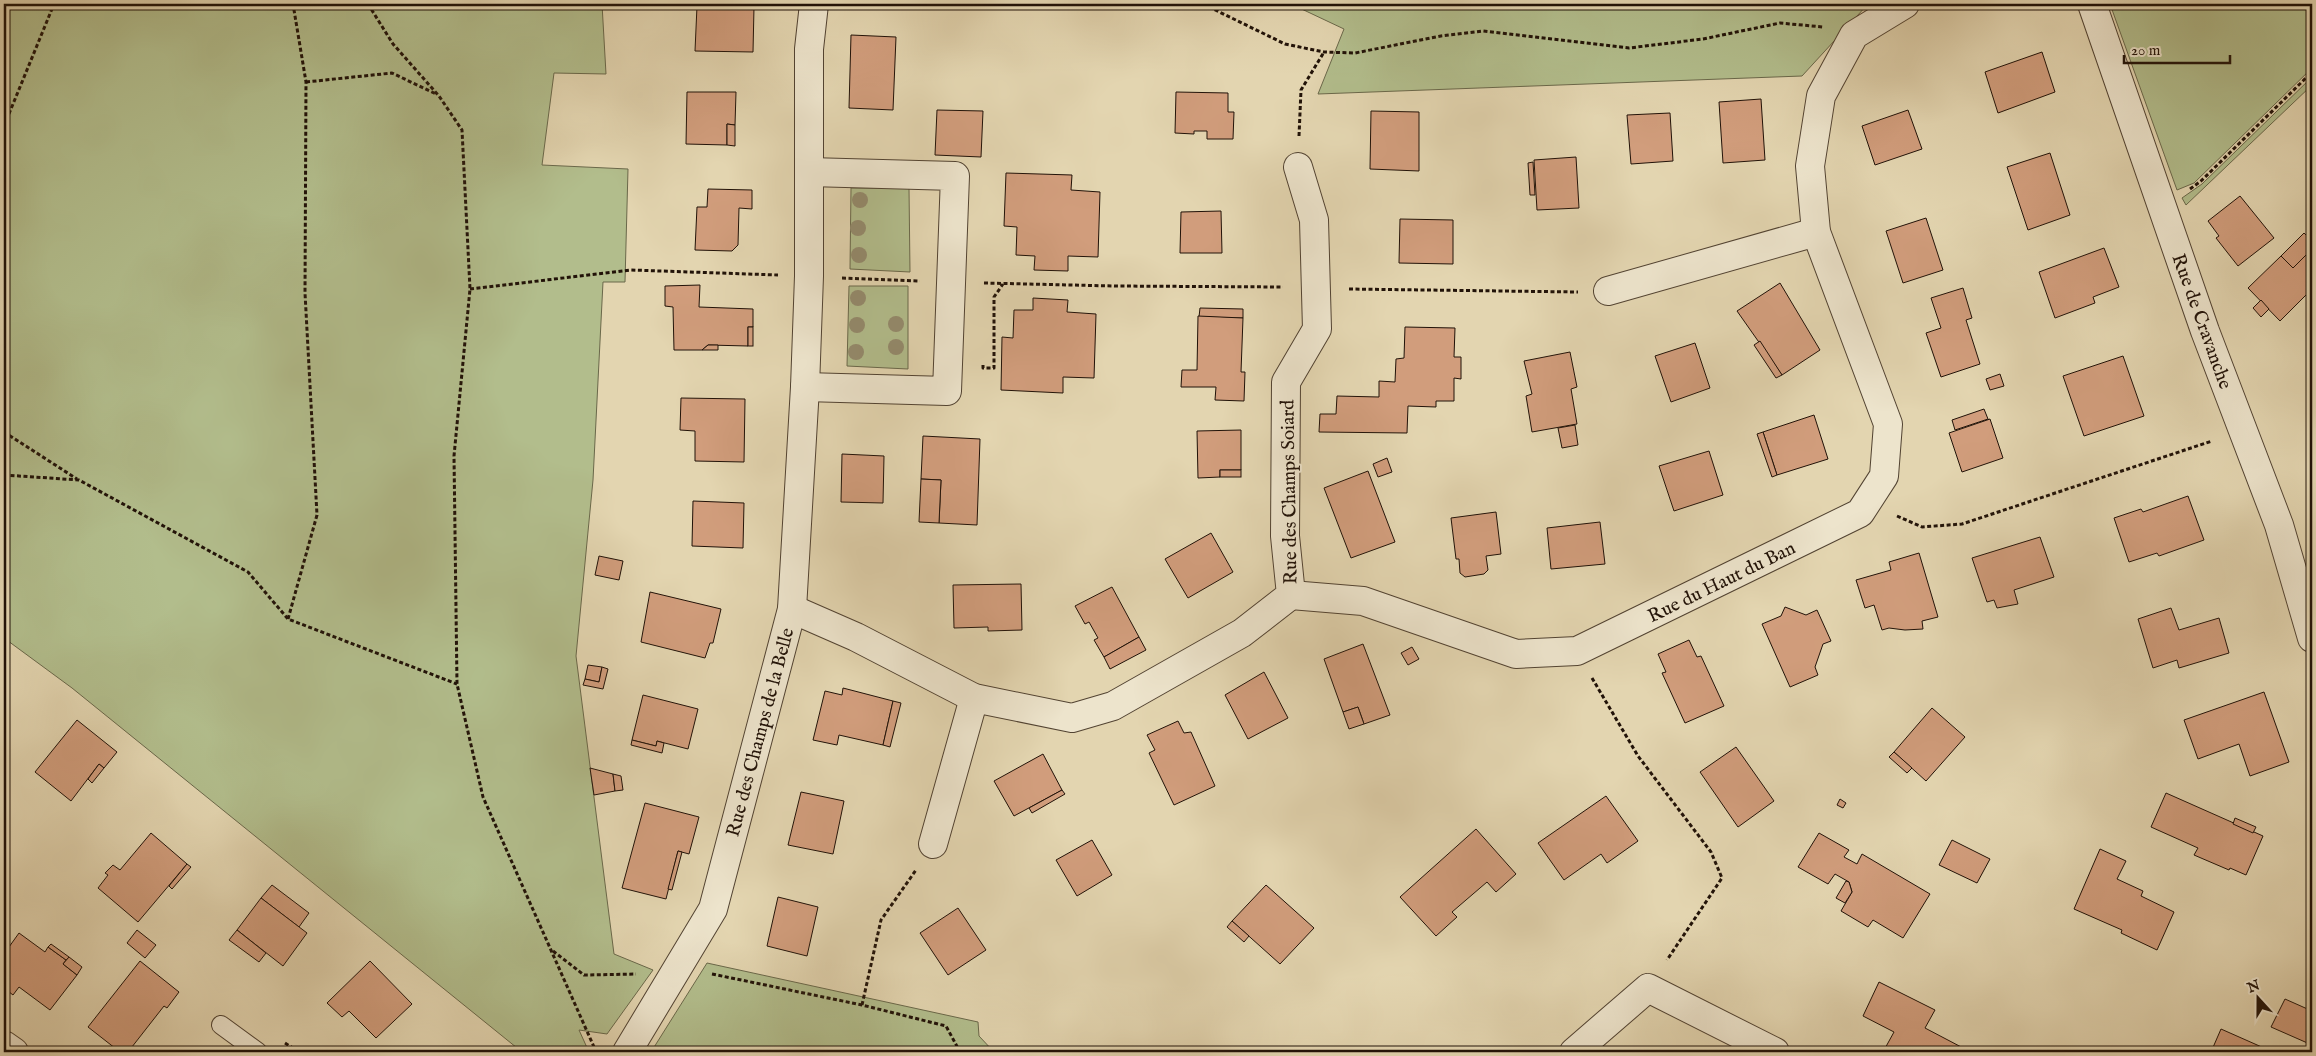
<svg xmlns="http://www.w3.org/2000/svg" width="2316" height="1056" font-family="'IM FELL English',serif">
	<rect width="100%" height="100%" fill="#e3d5b0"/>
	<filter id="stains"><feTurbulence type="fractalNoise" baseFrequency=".004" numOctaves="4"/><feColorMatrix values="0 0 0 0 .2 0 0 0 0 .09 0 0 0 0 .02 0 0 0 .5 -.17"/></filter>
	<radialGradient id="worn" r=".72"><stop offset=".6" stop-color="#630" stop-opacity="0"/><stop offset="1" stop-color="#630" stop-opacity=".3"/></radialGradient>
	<g fill="#b2bd8c" stroke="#6a684a">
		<path d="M4,4H602L606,74L554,73L542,165L628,169L625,282H603L593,480L576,656L614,954L653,970L607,1034L579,1030L589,1052H522L72,688L4,638Z"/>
		<path d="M1291,4H1868L1802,76L1318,94L1344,29Z"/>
		<path d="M2110,4H2312V68L2194,183L2177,190Z"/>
		<path d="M2312,77V85L2186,205L2182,198L2202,184Z"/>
		<path d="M851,188H909L910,272L850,269Z"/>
		<path d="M849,286H908V369L847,366Z"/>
		<path d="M707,963L978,1022L979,1036L994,1052H651Z"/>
	</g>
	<g fill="#d19d7c" stroke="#211208">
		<path d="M697,6L754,7L753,52L695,51Z"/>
		<path d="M851,35L896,37L893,110L849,108Z"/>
		<path d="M2042,52L2055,92L1998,113L1985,72Z"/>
		<path d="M687,92H736L735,125L727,124V145L686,144Z"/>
		<path d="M1176,92L1228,93V112H1234L1233,139H1207V131H1194V134L1175,133Z"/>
		<path d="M1761,99L1765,160L1723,163L1719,102Z"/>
		<path d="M937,110L983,111L981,157L935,155Z"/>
		<path d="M1908,110L1922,149L1875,165L1862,126Z"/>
		<path d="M1371,111L1419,112V171L1370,169Z"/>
		<path d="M1670,113L1673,161L1631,164L1627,115Z"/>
		<path d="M727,124L735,125V146L727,145Z"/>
		<path d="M2050,153L2070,215L2028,230L2007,167Z"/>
		<path d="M1576,157L1579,208L1537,210L1534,160Z"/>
		<path d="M1533,162L1535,195H1530L1528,163Z"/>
		<path d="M1006,173L1072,175L1071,190L1100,192L1098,257L1068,256V271L1034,270L1035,256L1016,255L1017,227L1004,226Z"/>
		<path d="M708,189L752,190V209L739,208L738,245L732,251L695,250L697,207H707Z"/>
		<path d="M2240,196L2274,238L2238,266L2216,238L2219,236L2208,221Z"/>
		<path d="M1221,211L1222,253H1180L1181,212Z"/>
		<path d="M1926,218L1943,270L1903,283L1886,231Z"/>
		<path d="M1400,219L1453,220V264L1399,263Z"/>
		<path d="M2304,233L2312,241V249L2293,268L2281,256Z"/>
		<path d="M2104,248L2119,287L2093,297L2095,303L2055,318L2039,272Z"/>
		<path d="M2306,255L2312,261V289L2280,321L2248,288L2281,256L2293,268Z"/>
		<path d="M1780,283L1820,350L1782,375L1737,311Z"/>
		<path d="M700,285L699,307L753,309V327H748V346L708,345L702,350H674L673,307L665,306V286Z"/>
		<path d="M1963,288L1972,318L1966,320L1980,364L1941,377L1926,333L1941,328L1931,298Z"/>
		<path d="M1033,298L1068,300L1067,312L1096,314L1094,378L1063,377V393L1001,390L1002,337L1013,338L1014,310H1033Z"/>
		<path d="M2261,300L2269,309L2261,317L2253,308Z"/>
		<path d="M1200,308L1243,309V318L1199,317Z"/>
		<path d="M1198,316L1243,318L1241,372H1245L1244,401L1215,400L1216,387H1181L1182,370H1197Z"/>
		<rect x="748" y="327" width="5" height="19"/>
		<path d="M1405,327L1455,328L1454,357H1461V379L1454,378V401H1436V407L1408,406L1407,433L1319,432L1320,414H1336L1337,396L1379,397V381L1395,382L1396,359L1404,358Z"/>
		<path d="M1760,341L1782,375L1776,378L1754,345Z"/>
		<path d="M1695,343L1710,388L1671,402L1655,356Z"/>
		<path d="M708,345H718V350H702Z"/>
		<path d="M1570,352L1577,387L1571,389L1577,424L1532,432L1526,396L1532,394L1524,361Z"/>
		<path d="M2123,356L2144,416L2084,436L2063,376Z"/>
		<path d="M2000,374L2004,386L1990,390L1986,379Z"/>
		<path d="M681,398L745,399L744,462L695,461V431L680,430Z"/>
		<path d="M1984,409L1988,419L1955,430L1952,420Z"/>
		<path d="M1814,415L1828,459L1777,475L1763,432Z"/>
		<path d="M1990,419L2003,458L1962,472L1949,433Z"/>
		<path d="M1575,425L1578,445L1562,448L1558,428Z"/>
		<path d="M1241,430V470H1220V477L1198,478L1197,431Z"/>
		<path d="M1763,432L1777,475L1772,477L1757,434Z"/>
		<path d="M923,436L980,439L977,525L939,523L941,480L921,479Z"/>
		<path d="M1709,451L1723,495L1674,511L1659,466Z"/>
		<path d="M842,454L884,456L883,503L841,502Z"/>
		<path d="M1387,458L1392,472L1378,477L1373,464Z"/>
		<rect x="1220" y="470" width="21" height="7"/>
		<path d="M1368,471L1395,542L1351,558L1324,488Z"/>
		<path d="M921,479L941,480L939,523L919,522Z"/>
		<path d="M2188,496L2204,540L2159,556L2157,553L2129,562L2114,518L2141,509L2143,512Z"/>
		<path d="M693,501L744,503L743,548L692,546Z"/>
		<path d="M1496,512L1501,554L1486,556L1488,570L1484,574L1465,577L1460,573L1459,559H1456L1451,518Z"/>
		<path d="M1600,522L1605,564L1551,569L1547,528Z"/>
		<path d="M1211,533L1233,572L1188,598L1165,559Z"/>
		<path d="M2040,537L2054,577L2014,590L2018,604L1997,608L1994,600L1987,602L1972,558Z"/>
		<path d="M1919,553L1938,617L1922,621L1923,629L1905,630L1889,628L1882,630L1874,605L1865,608L1856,580L1891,570L1889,562Z"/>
		<path d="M599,556L623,561L619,580L595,575Z"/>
		<path d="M1021,584L1022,630L988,631V627L954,628L953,585Z"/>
		<path d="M1112,587L1139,637L1104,657L1094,640L1098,638L1089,622L1085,624L1075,606Z"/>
		<path d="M650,592L721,609L713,643H710L705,658L641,642Z"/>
		<path d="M1785,607L1806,615L1817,610L1831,641L1823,644L1815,667L1818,675L1790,687L1762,624L1781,616Z"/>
		<path d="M2171,608L2179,630L2219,618L2229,653L2179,668L2177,660L2153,668L2138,619Z"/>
		<path d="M1139,637L1146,650L1110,669L1104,657Z"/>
		<path d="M1689,640L1697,657L1701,656L1724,706L1685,723L1662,673L1666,672L1658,654Z"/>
		<path d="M1363,644L1390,715L1364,724L1358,707L1343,712L1324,659Z"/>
		<path d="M1412,647L1419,659L1408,665L1401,653Z"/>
		<path d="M588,665L602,667L599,682L585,679Z"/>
		<path d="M602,667L608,669L603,689L583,685L585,679L599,682Z"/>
		<path d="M1264,672L1288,718L1248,739L1225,695Z"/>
		<path d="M843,688L893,701L883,745L839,735L837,745L813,740L825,691L842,695Z"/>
		<path d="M2264,692L2289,762L2250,776L2239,744L2198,759L2184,720Z"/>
		<path d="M643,695L698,709L688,749L657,741L656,746L632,740Z"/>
		<path d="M893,701L901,703L890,747L883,745Z"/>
		<path d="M1358,707L1364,724L1349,729L1343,712Z"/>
		<path d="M1932,708L1965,737L1926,781L1894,752Z"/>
		<path d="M77,720L117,752L104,768L99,764L71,801L35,772Z"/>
		<path d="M1178,721L1184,733L1191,732L1215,786L1174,805L1149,753L1155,750L1147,735Z"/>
		<path d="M632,740L656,746L657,741L664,743L662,753L631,745Z"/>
		<path d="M1736,747L1774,801L1738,827L1700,772Z"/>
		<path d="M1894,752L1912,768L1907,773L1889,757Z"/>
		<path d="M1043,754L1062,790L1014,816L994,781Z"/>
		<path d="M99,764L104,768L92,783L88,779Z"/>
		<path d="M590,768L613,774L615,791L594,795Z"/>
		<path d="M613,774L621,776L623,790L615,791Z"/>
		<path d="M1062,790L1065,794L1032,813L1029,808Z"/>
		<path d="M801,792L844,801L833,854L788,845Z"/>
		<path d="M2166,793L2263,836L2246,875L2230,868L2229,870L2194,855L2198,848L2151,827Z"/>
		<path d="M1606,796L1638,841L1607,863L1601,854L1564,880L1538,843Z"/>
		<path d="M1840,799L1846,803L1843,808L1837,805Z"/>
		<path d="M645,803L699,817L689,854L678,851L666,899L622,888Z"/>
		<path d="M2235,818L2256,827L2253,833L2233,824Z"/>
		<path d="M1476,829L1516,874L1496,892L1487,882L1452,912L1457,917L1436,936L1400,897Z"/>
		<path d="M151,833L187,864L138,922L98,888L108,875L105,873L113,865L120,870Z"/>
		<path d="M1819,833L1849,850L1844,857L1857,864L1862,854L1930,894L1903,938L1873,920L1868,927L1841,911L1852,892L1849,882L1835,874L1828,884L1798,867Z"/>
		<path d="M1092,840L1112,875L1077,896L1056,860Z"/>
		<path d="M1952,840L1990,859L1977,883L1939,865Z"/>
		<path d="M2100,849L2126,861L2117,879L2143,891L2141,896L2174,912L2157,950L2121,933L2122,930L2074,909Z"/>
		<path d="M678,851L682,852L672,890L668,889Z"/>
		<path d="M187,864L191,867L172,889L169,886Z"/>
		<path d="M1846,881L1849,882L1852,892L1845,903L1836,898Z"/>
		<path d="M272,885L309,913L299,927L261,898Z"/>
		<path d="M1266,885L1314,928L1280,964L1232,921Z"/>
		<path d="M778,897L818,907L807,956L767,946Z"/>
		<path d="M261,898L307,933L283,966L237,930Z"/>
		<path d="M958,908L986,950L948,975L920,933Z"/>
		<path d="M1232,921L1249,936L1244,942L1227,927Z"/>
		<path d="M137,930L156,945L145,958L127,943Z"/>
		<path d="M237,930L266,953L259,962L229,940Z"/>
		<path d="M19,933L45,952L48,947L66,960L63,964L77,975L50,1010L19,987L13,995L4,988V954Z"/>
		<path d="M51,944L69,957L66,960L48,947Z"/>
		<path d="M69,957L82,967L77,975L63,964Z"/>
		<path d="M140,961L179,992L167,1008L164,1006L128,1052H120L88,1027Z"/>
		<path d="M370,961L412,1004L376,1038L349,1011L342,1017L327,1003Z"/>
		<path d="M1879,982L1935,1010L1925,1028L1965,1049L1963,1052H1883L1894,1032L1863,1016Z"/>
		<path d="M2285,999L2312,1011V1045L2271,1027Z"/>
		<path d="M2221,1029L2273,1052H2211Z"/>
	</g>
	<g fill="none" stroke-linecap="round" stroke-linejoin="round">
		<g stroke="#524332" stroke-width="20">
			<path id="lane" d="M221,1025L258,1052"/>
		</g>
		<g stroke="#524332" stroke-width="30">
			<g id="street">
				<path d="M2092,4L2205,331L2279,525L2312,638"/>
				<path d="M1608,291L1816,232"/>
				<path d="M805,387L947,391L955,176L809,172"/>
				<path d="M1291,595L1363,601L1516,654L1577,651L1860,513L1884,476L1888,424L1816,232L1810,166L1821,96L1854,35L1905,4"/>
				<path d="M792,609L856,637L974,698L1072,718L1113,706L1242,633L1291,595L1285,536L1286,382L1317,329L1314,220L1298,167"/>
				<path d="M933,844L974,698"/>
				<path d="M4,1045L14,1052"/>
				<path d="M627,1052L713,909L792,609L805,387L809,276V49L814,4"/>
				<path d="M1574,1052L1648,988L1775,1052"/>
			</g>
		</g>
		<g stroke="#211208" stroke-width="3" stroke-dasharray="4 2.5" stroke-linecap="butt">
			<path d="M368,4L393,44L439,96L462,130L470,289L454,456L457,684L483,797L594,1047"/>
			<path d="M1203,4L1285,44L1324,52L1355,53L1441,36L1483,31L1629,48L1703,39L1780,23L1823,27"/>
			<path d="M306,82L392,73L436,94"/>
			<path d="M4,126L54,4"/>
			<path d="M1299,136L1301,90L1324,52"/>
			<path d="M2190,189L2201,181L2312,72"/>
			<path d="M842,278L920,281"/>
			<path d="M984,283L1114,286L1283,287"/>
			<path d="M470,289L631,270L778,275"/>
			<path d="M1349,289L1578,292"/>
			<path d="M983,365V368H994V297L1003,284"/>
			<path d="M4,432L77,479"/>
			<path d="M4,475L79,480L248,572L288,619L457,684"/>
			<path d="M1897,516L1922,527L1962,524L2212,441"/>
			<path d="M288,619L317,515L305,293L306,82L293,4"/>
			<path d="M1592,678L1638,756L1711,852L1722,878L1667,960"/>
			<path d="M553,951L584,975L636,974"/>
			<path d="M712,974L862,1005L946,1026L960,1052"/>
			<path d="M862,1005L881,920L916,870"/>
			<path d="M285,1043L299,1052"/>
		</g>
		<use href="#lane" stroke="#ede4cc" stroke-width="18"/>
		<use href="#street" stroke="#ede4cc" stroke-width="28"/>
	</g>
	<g fill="#948b6d">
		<circle cx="860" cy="200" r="8"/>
		<circle cx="858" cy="228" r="8"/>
		<circle cx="859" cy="255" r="8"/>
		<circle cx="858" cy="298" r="8"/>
		<circle cx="896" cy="324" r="8"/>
		<circle cx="857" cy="325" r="8"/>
		<circle cx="896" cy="347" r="8"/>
		<circle cx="856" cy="352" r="8"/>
	</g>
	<g text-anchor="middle" stroke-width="4" stroke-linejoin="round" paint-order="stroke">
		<g font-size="19" fill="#211208" stroke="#ede4cc">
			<text transform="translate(2203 321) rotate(70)" y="7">Rue de Cravanche</text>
			<text transform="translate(1288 492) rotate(-91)" y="7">Rue des Champs Soiard</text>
			<text transform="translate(1721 581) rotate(-26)" y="7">Rue du Haut du Ban</text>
			<text transform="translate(759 732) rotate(-75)" y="7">Rue des Champs de la Belle</text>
		</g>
	</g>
	<rect width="2316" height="1056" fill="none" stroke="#e3d5b0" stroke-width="20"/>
	<rect x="5" y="5" width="2306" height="1046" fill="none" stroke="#211208" stroke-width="2.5"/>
	<rect x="10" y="10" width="2296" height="1036" fill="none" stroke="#211208"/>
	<g transform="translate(2258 998) rotate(339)" stroke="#ede4cc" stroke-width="4" paint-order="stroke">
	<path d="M0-4L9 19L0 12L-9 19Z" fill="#211208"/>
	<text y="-8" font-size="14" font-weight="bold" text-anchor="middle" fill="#211208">N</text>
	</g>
	<path d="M2124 55v8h106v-8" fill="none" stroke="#211208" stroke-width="2.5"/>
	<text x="2131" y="55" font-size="15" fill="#211208" stroke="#ede4cc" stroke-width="4" paint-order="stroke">20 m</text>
	<rect width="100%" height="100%" filter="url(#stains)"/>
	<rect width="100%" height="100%" fill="url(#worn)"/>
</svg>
